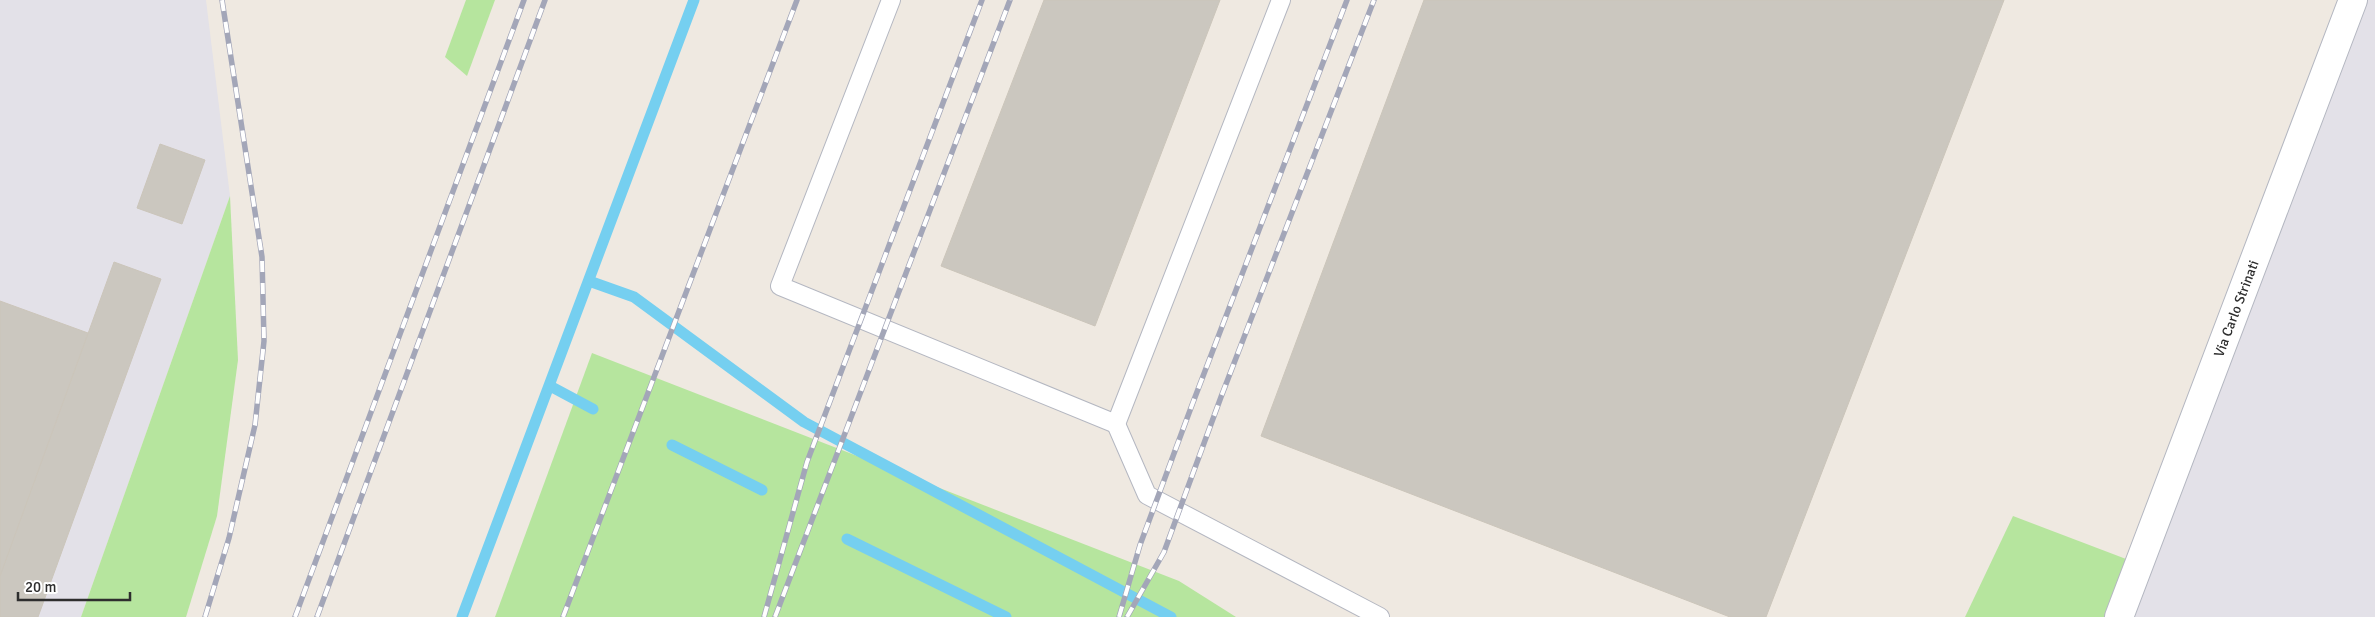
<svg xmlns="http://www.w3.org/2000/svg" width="2375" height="617" font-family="Signika,sans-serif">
	<rect width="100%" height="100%" fill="#efe9e1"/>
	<g fill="#e3e1e8">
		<path d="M0,0H206L230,196L81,617H0Z"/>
		<path d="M2351,0H2375V617H2110Z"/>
	</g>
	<g fill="#b6e59e">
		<path d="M466,0H495L467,76L445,57Z"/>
		<path d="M230,196L238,360L217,516L186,617H81Z"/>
		<path d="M592,353L1179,581L1236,617H495Z"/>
		<path d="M2013,516L2134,562L2110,617H1965Z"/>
	</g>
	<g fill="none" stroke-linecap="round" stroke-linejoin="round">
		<g stroke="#75cff0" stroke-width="11">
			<path d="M589,281L634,297L804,422L1171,617"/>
			<path d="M550,386L593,409"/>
			<path d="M672,445L762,490"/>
			<path d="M847,539L1006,617"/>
			<path d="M462,617L694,0"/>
		</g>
	</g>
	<g fill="#cbc7bf" stroke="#cbc5ba">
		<path d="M1044,0H1220L1095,326L941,266Z"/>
		<path d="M1424,0H2004L1766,617H1730L1261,436Z"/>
		<path d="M160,144L205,160L182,224L137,208Z"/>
		<path d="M114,262L161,279L38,617H0V576Z"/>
		<path d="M0,301L88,333L0,576Z"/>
	</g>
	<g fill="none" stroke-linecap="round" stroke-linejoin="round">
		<g stroke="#b4b7c1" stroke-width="20">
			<g id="lane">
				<path d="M891,0L780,286L1116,424L1281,0"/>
				<path d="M1116,424L1147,495L1380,617"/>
			</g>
		</g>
		<g stroke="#b4b7c1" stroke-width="30">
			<g id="street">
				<path id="s1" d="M2119,617L2353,0"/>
			</g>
		</g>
		<use href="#lane" stroke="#fff" stroke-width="18"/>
		<use href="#street" stroke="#fff" stroke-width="28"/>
		<g stroke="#a3a6b8" stroke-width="5.5">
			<g id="rail">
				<path d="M205,617L229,538L255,425L264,341L262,257L222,0"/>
				<path d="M295,617L524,0"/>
				<path d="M317,617L545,0"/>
				<path d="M563,617L797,0"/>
				<path d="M764,617L807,462L982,0"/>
				<path d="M775,617L1010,0"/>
				<path d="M1119,617L1140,545L1192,405L1347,0"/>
				<path d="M1127,617L1164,552L1221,397L1374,0"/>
			</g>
		</g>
		<use href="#rail" stroke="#fff" stroke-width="4" stroke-dasharray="11" stroke-linecap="butt"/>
	</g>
	<g text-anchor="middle" stroke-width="4" stroke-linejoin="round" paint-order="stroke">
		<g font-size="14" fill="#2e2e2e" stroke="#fff">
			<text dy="5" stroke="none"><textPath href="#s1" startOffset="330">Via Carlo Strinati</textPath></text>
		</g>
	</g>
	<path d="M18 592v8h112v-8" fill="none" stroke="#2e2e2e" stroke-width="2.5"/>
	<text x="25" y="592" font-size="15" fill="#2e2e2e" stroke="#ffffff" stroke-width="4" paint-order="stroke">20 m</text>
</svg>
